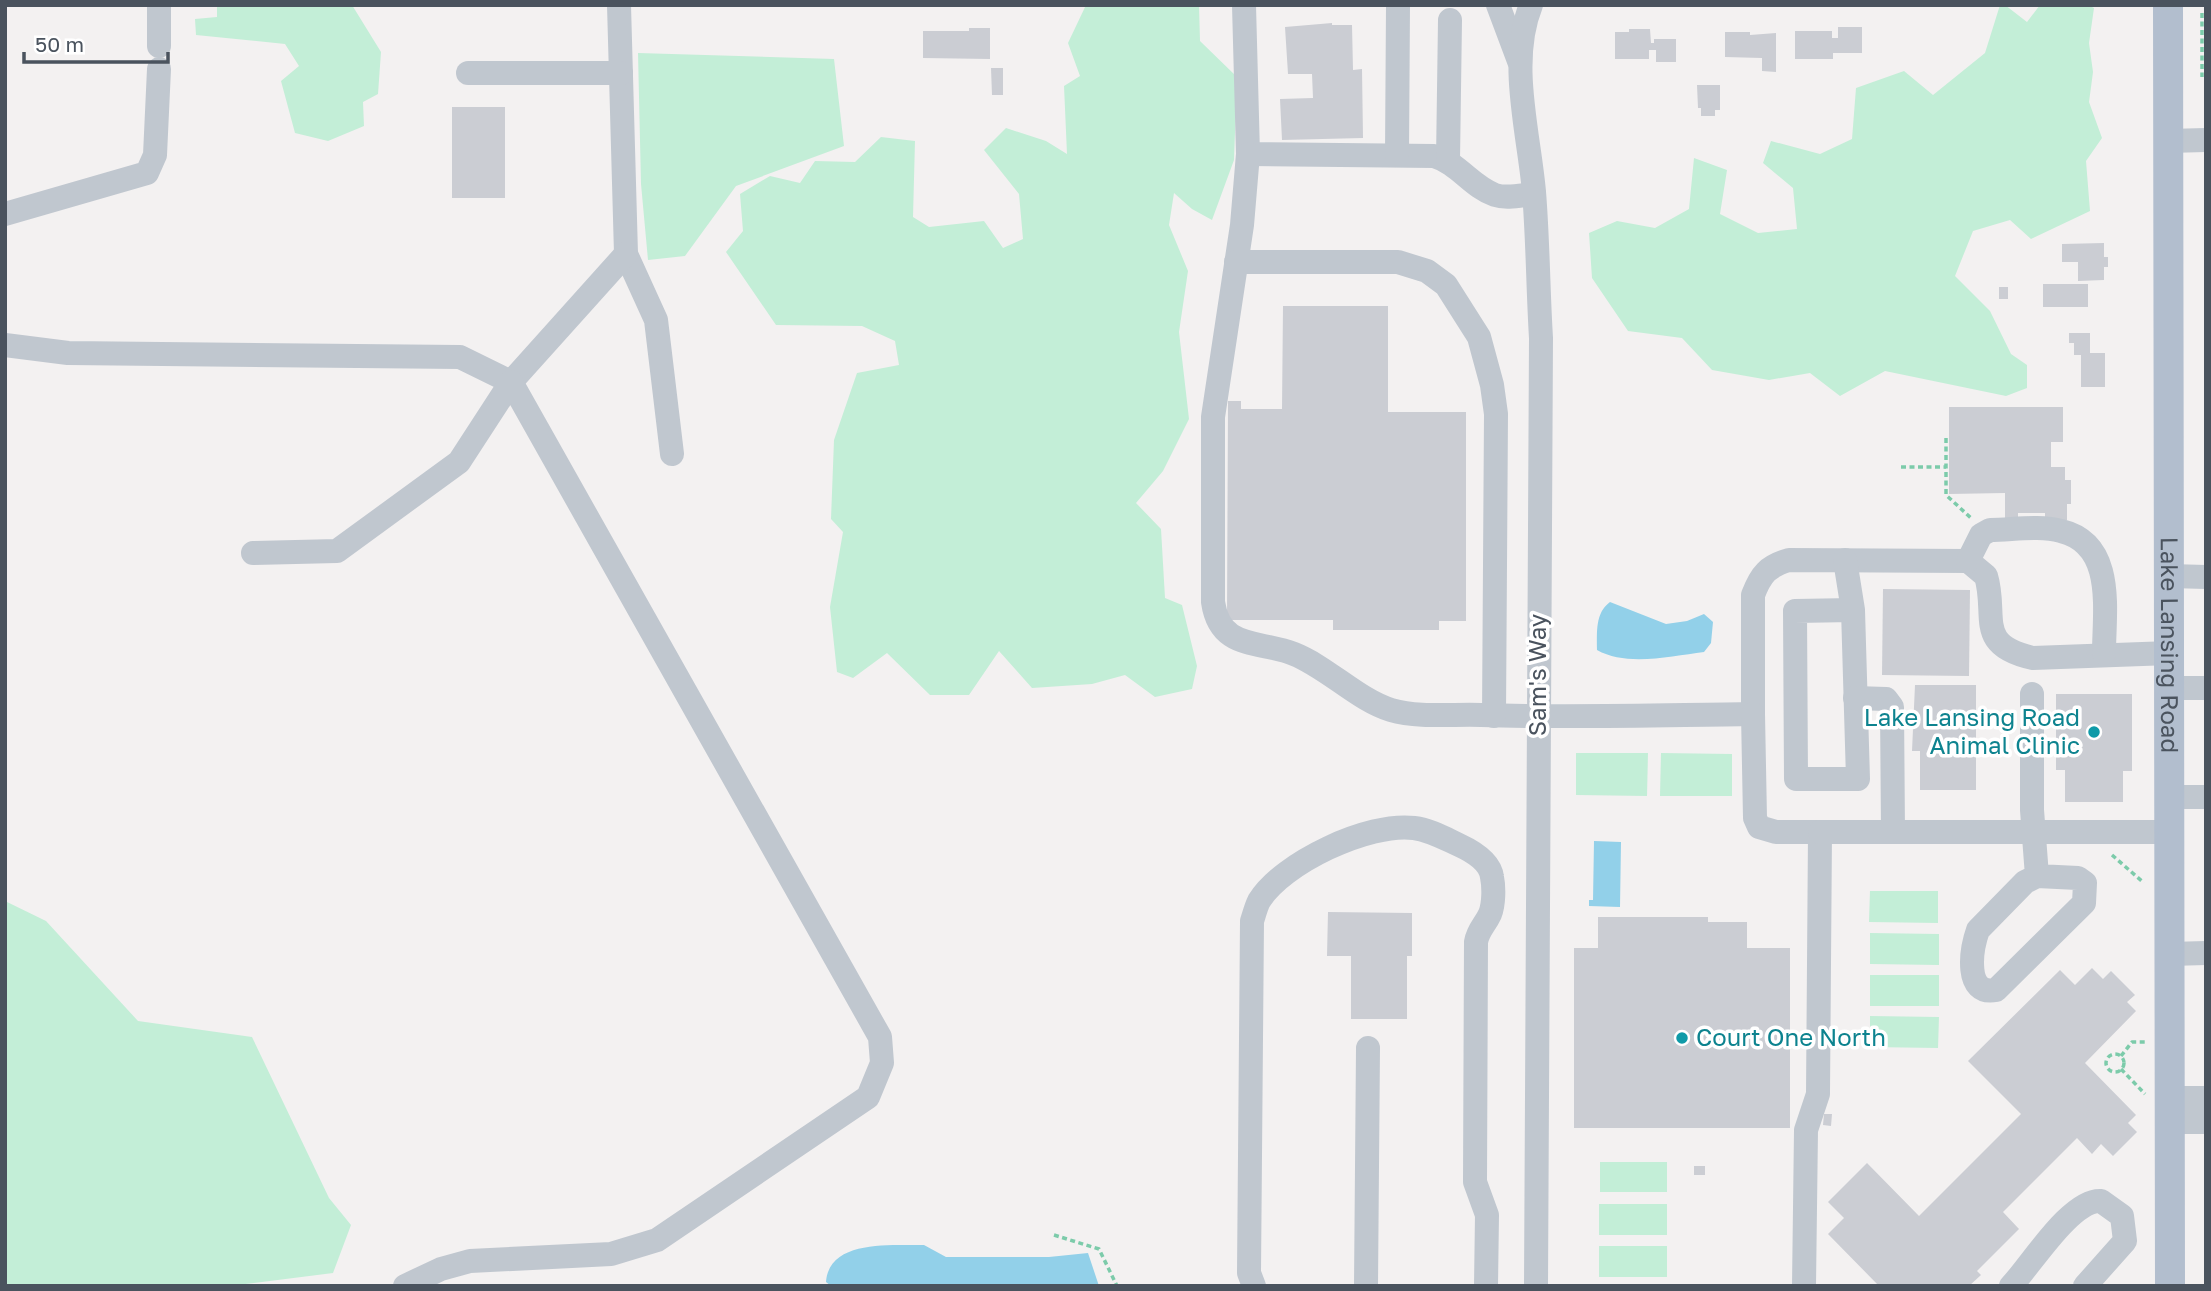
<svg xmlns="http://www.w3.org/2000/svg" width="2211" height="1291" font-family="'Golos Text',sans-serif">
	<rect width="100%" height="100%" fill="#f3f1f1"/>
	<g fill="#c3eed7">
		<path d="M217,5H352L381,52L378,94L363,102L364,126L328,141L295,133L281,81L299,66L285,44L196,35L195,19L217,17Z"/>
		<path d="M1086,5H1199L1200,41L1237,77L1234,160L1212,220L1192,209L1174,193L1169,225L1188,271L1179,332L1189,419L1163,471L1136,503L1161,529L1165,598L1182,605L1197,666L1192,689L1155,697L1125,675L1092,684L1032,688L999,651L969,695H930L887,653L853,678L837,672L830,607L843,532L831,519L834,440L857,373L899,365L895,341L862,326L776,325L726,252L743,231L740,194L770,176L800,183L815,161L855,162L881,137L915,141L913,217L929,227L984,221L1003,248L1023,239L1019,194L984,150L1006,128L1046,141L1067,154L1064,86L1080,76L1068,43Z"/>
		<path d="M2000,5H2005L2027,22L2040,5H2088L2094,8L2089,43L2093,72L2089,102L2102,138L2086,161L2090,211L2031,239L2010,220L1973,231L1955,276L1990,311L2011,354L2027,365V388L2006,396L1885,371L1840,396L1810,373L1769,380L1712,370L1682,338L1628,331L1592,278L1589,233L1617,221L1655,228L1689,209L1694,158L1727,170L1720,214L1758,233L1797,229L1793,188L1763,163L1771,141L1820,154L1852,139L1856,88L1904,71L1933,95L1985,53Z"/>
		<path d="M638,53L834,59L844,146L736,186L685,256L648,260L641,184Z"/>
		<path d="M1576,753H1648L1647,796L1576,795Z"/>
		<path d="M1661,753L1732,754V796H1660Z"/>
		<path d="M1870,891H1938V923L1869,922Z"/>
		<path d="M5,901L46,921L138,1021L252,1037L329,1198L351,1225L333,1273L229,1286H5Z"/>
		<path d="M1870,933L1939,934V965L1870,964Z"/>
		<rect x="1870" y="975" width="69" height="31"/>
		<path d="M1870,1016L1939,1017L1938,1048L1870,1047Z"/>
		<rect x="1600" y="1162" width="67" height="30"/>
		<rect x="1599" y="1204" width="68" height="31"/>
		<rect x="1599" y="1246" width="68" height="31"/>
	</g>
	<g fill="#92d0e9">
		<path d="M1610,602L1666,624L1687,621L1704,614L1713,622L1711,643L1704,652C1671,656 1627,667 1597,650C1597,632 1595,613 1610,602Z"/>
		<path d="M1594,841L1621,842L1620,907L1589,906V900H1593Z"/>
		<path d="M924,1245L946,1257H1049L1088,1253L1099,1286H831L826,1282C829,1239 892,1246 924,1245Z"/>
	</g>
	<g fill="#cbcdd3">
		<path d="M1332,23V25H1352L1353,70L1362,69L1363,138L1282,140L1280,99L1313,98L1312,74H1288L1285,27Z"/>
		<path d="M1838,27H1862V53H1833V59H1795V31H1832V38H1838Z"/>
		<path d="M969,28H990V59L923,58V31H969Z"/>
		<path d="M1629,29H1650L1651,43H1654V39H1676V62H1656V50H1649V59H1615V32H1629Z"/>
		<path d="M1725,32H1750V35L1776,33V72L1762,71V58L1725,57Z"/>
		<path d="M991,68H1003V95H992Z"/>
		<path d="M1697,85H1720V110H1715V116H1701V108H1698Z"/>
		<rect x="452" y="107" width="53" height="91"/>
		<path d="M2104,243V257H2108V267H2104V280L2078,281V262H2062V244Z"/>
		<rect x="2043" y="284" width="45" height="23"/>
		<rect x="1999" y="287" width="9" height="12"/>
		<path d="M1283,306H1388V412H1466V621H1439V630H1333V620H1227L1228,401H1241V409H1282Z"/>
		<path d="M2069,333H2090V353H2105V387H2081V355H2074V343H2069Z"/>
		<path d="M1949,407H2063V442H2051V467H2065V480H2071V504H2067V520H2045V513H2018V519H2005V493L1949,494Z"/>
		<path d="M1883,589L1970,590L1969,676L1882,675Z"/>
		<path d="M1915,685H1976V790H1920V751H1912Z"/>
		<path d="M2056,694H2132V771H2123V802H2065V770H2056Z"/>
		<path d="M1328,912L1412,913V956H1407V1019H1351V956H1327Z"/>
		<path d="M1598,917H1708V922H1747V948H1790V1128H1574V948H1598Z"/>
		<path d="M2092,968L2103,979L2111,971L2135,995L2127,1002L2136,1011L2085,1063L2136,1115L2128,1123L2137,1132L2113,1156L2101,1144L2092,1154L2077,1138L2003,1212L2019,1229L1977,1271L1981,1275L1969,1286H1879L1828,1234L1844,1218L1828,1202L1867,1163L1919,1216L2021,1114L1968,1061L2060,970L2075,985Z"/>
		<path d="M1824,1114H1832L1831,1126L1823,1125Z"/>
		<rect x="1694" y="1166" width="11" height="9"/>
	</g>
	<g fill="none" stroke-linecap="round" stroke-linejoin="round">
		<g stroke="#7ccbaa" stroke-width="3.5" stroke-dasharray="5 3.5" stroke-linecap="butt">
			<path d="M2202,13V77"/>
			<path d="M1946,438V495L1971,518"/>
			<path d="M1901,467H1946"/>
			<path d="M2112,855L2144,883"/>
			<circle cx="2115" cy="1063" r="9"/>
			<path d="M2121,1056L2132,1042H2145"/>
			<path d="M2121,1069L2145,1094"/>
			<path d="M1054,1235L1099,1249L1117,1286"/>
		</g>
		<g stroke="#c0c7cf" stroke-width="24">
			<path d="M619,5L626,254L656,320L672,454"/>
			<path d="M1244,5L1248,154L1434,156C1458,163 1472,187 1495,195C1507,199 1522,195 1534,194"/>
			<path d="M1498,5L1519,61"/>
			<path d="M1531,5C1508,62 1529,133 1534,192C1538,241 1538,290 1541,338L1536,1286"/>
			<path d="M159,46V5"/>
			<path d="M468,73H621"/>
			<path d="M2168,141L2206,140"/>
			<path d="M1248,154L1242,225L1213,417V602C1220,650 1258,640 1294,654C1327,667 1358,700 1391,710C1419,718 1452,714 1481,715C1571,718 1662,715 1753,714V595C1761,574 1768,566 1789,560L1968,561L1986,576C1998,616 1974,645 2033,658L2170,653"/>
			<path d="M1397,154L1398,6"/>
			<path d="M1448,160L1450,20"/>
			<path d="M5,214L147,173L155,155L159,69"/>
			<path d="M1236,262H1398L1427,271L1446,285L1479,337L1492,385L1496,414L1494,716"/>
			<path d="M5,345L68,353L460,357L511,382L626,254"/>
			<path d="M253,553L337,551L459,462L511,382L880,1037L882,1063L868,1097L657,1240L611,1254L470,1261L441,1269L405,1286"/>
			<path d="M1845,560L1853,610L1858,779H1796L1795,611L1853,610"/>
			<path d="M1968,561L1981,535L1990,530C2012,530 2040,525 2061,531C2116,544 2104,611 2104,653"/>
			<path d="M2170,576L2206,577"/>
			<path d="M2171,688H2206"/>
			<path d="M2032,694V810L2037,876L2025,882L1978,930C1971,950 1964,996 1996,990L2084,903L2085,883L2078,878L2037,876"/>
			<path d="M1855,698L1886,699L1892,707L1893,832"/>
			<path d="M1753,714L1755,818L1759,827L1776,832H1820L1818,1094L1806,1130L1804,1286"/>
			<path d="M2170,797H2206"/>
			<path d="M1820,832H2170"/>
			<path d="M2170,954L2206,953"/>
			<path d="M2171,1098H2206"/>
			<path d="M2171,1122H2206"/>
			<path d="M1254,1286L1249,1273L1252,921C1254,915 1256,907 1259,901C1282,863 1369,822 1414,828C1430,830 1444,838 1459,845C1472,851 1490,861 1492,877C1494,887 1494,904 1490,914C1485,925 1478,930 1476,942L1475,1182L1487,1215L1486,1286"/>
			<path d="M1366,1286L1368,1048"/>
			<path d="M2011,1286C2031,1265 2071,1199 2101,1201L2122,1216L2125,1241L2085,1286"/>
		</g>
		<path stroke="#b2bece" stroke-width="30" id="s1" d="M2168,5L2170,1286"/>
	</g>
	<g fill="#0f9aa8" stroke="#fff" stroke-width="2.5">
		<circle cx="2094" cy="732" r="7"/>
		<circle cx="1682" cy="1038" r="7"/>
	</g>
	<g text-anchor="middle" stroke-width="7" stroke-linejoin="round" paint-order="stroke">
		<g font-size="24" fill="#4a535e" stroke="#fff">
			<text dy="8" stroke="none"><textPath href="#s1" startOffset="640">Lake Lansing Road</textPath></text>
			<text transform="translate(1538 675) rotate(-90)" y="8">Sam's Way</text>
		</g>
		<g font-size="24" fill="#0d838f" stroke="#fff" text-anchor="end">
			<text x="2080" y="726">Lake Lansing Road<tspan x="2080" dy="28">Animal Clinic</tspan></text>
			<text x="1696" y="1046" text-anchor="start">Court One North</text>
		</g>
	</g>
	<rect width="2211" height="1291" fill="none" stroke="#4a535e" stroke-width="14"/>
	<path d="M24 52v10h144v-10" fill="none" stroke="#4a535e" stroke-width="3.5"/>
	<text x="35" y="52" font-size="21" fill="#4a535e" stroke="#ffffff" stroke-width="5" paint-order="stroke">50 m</text>
</svg>
